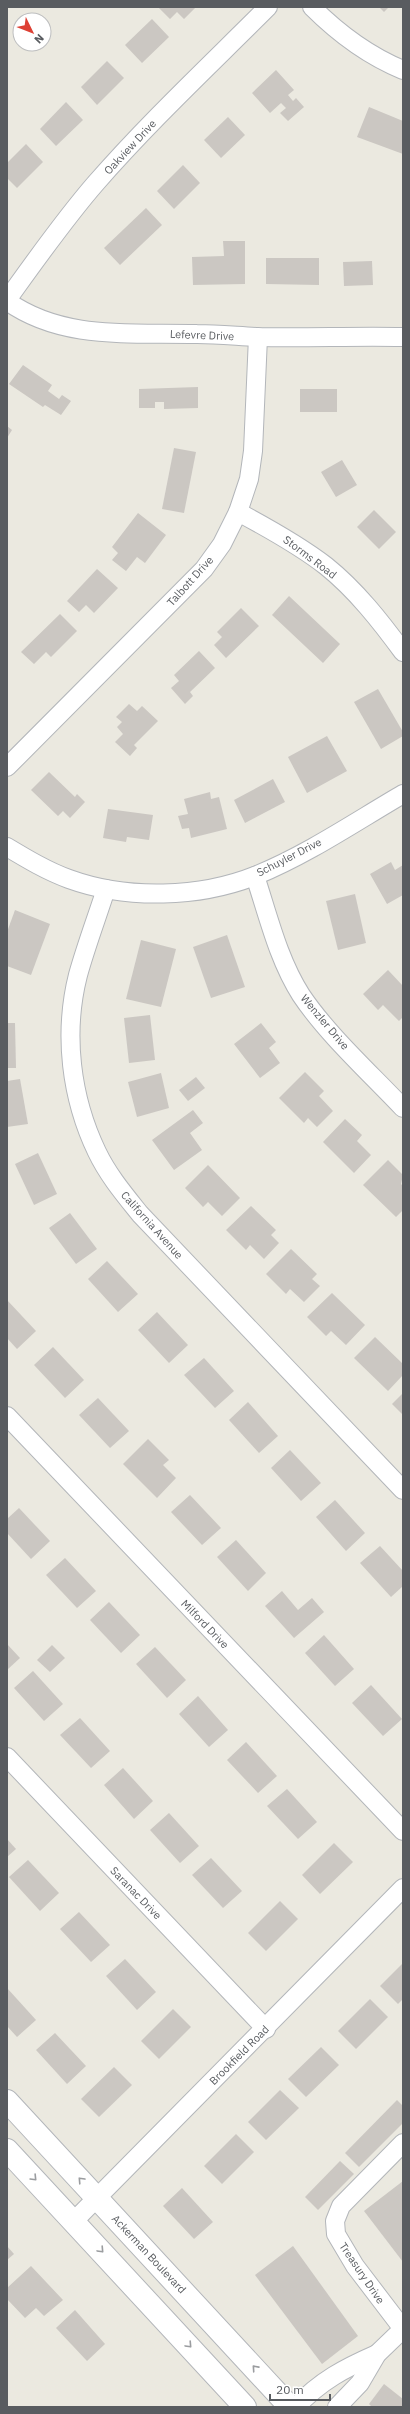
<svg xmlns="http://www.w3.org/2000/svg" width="410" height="2414" font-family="'IBM Plex Sans',sans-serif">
	<rect width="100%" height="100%" fill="#ebe9e0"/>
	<g fill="#cbc7c2">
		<path d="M158,7H196L184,19L177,12L170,19Z"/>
		<path d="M379,7H389L384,12Z"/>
		<path d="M152,19L169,37L142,63L125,45Z"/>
		<path d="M107,61L124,78L97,105L81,87Z"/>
		<path d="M276,70L294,90L288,95L293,101L296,98L304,107L288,121L280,113L286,108L281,103L270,113L252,93Z"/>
		<path d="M66,102L83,120L56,146L40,129Z"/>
		<path d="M369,107L403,121V154L357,137Z"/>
		<path d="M228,117L245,135L221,158L204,140Z"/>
		<path d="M26,144L43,162L17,188L7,178V163Z"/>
		<path d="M183,165L200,183L174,209L157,191Z"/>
		<path d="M146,208L162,225L120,265L104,248Z"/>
		<path d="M223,241H245V284L193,285L192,257L224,256Z"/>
		<path d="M266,258H319V285L266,284Z"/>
		<path d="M372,261L373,285L344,286L343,262Z"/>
		<path d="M23,365L52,385L48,391L59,399L62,395L71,401L61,415L45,405L43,407L9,384Z"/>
		<path d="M198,387V408L164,409V402H155V408H139V389Z"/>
		<rect x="300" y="389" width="37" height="23"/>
		<path d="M7,426L12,430L7,438Z"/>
		<path d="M174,448L196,452L184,513L162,509Z"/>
		<path d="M342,460L357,485L336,497L321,472Z"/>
		<path d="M374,510L396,532L379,549L357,527Z"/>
		<path d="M138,513L166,535L145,563L137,557L126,571L112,560L118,553L112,547Z"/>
		<path d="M97,569L118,588L94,613L86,605L79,612L67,601Z"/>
		<path d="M289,596L340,644L323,663L272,615Z"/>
		<path d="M241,608L259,626L226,658L214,645L222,637L217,632Z"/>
		<path d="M60,614L77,631L51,657L46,652L34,664L21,652Z"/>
		<path d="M199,651L215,668L190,692L193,696L185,704L171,688L179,681L174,675Z"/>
		<path d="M378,689L403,732V736L381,749L354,702Z"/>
		<path d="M129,704L137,711L142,706L158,721L134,745L137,748L130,756L115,742L123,734L117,727L122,722L116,717Z"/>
		<path d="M327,736L347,771L307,793L288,757Z"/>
		<path d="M49,772L75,797L77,794L85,802L70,818L63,811L58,816L31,790Z"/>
		<path d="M273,779L285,802L245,823L234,800Z"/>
		<path d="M210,792L211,799L219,797L227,829L191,838L189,828L182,829L178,816L188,814L184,799Z"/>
		<path d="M108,809L153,815L149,840L127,837L126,842L103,838Z"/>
		<path d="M391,862L395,870L403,865V895L387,904L370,874Z"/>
		<path d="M355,894L366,943L338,950L326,901Z"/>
		<path d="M15,910L50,924L31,975L7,966V932Z"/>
		<path d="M227,935L245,987L211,998L193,947Z"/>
		<path d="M141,940L176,949L161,1007L126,999Z"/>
		<path d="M388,970L403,986V1017L399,1021L383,1005L378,1010L363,994Z"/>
		<path d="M150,1015L155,1060L129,1063L124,1018Z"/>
		<path d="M7,1023H15L16,1068H7Z"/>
		<path d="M261,1023L276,1042L269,1048L280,1063L260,1078L234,1044Z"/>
		<path d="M305,1072L324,1091L319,1096L333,1111L317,1127L308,1118L304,1123L279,1098Z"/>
		<path d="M161,1073L169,1108L137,1117L128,1082Z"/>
		<path d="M196,1077L205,1088L188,1101L179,1090Z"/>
		<path d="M20,1079L28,1124L7,1127V1081Z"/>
		<path d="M193,1110L203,1123L190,1133L202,1150L174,1170L152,1140Z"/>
		<path d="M345,1119L362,1135L357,1141L371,1155L354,1173L323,1142Z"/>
		<path d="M38,1153L57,1194L34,1205L15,1164Z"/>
		<path d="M388,1160L403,1175L401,1184L403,1186V1210L396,1217L363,1185Z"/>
		<path d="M208,1165L240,1198L222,1216L208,1202L203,1207L185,1188Z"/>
		<path d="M251,1206L276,1230L271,1235L279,1243L264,1259L250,1245L246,1250L226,1230Z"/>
		<path d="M70,1213L97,1249L76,1264L49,1228Z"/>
		<path d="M291,1249L317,1274L312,1279L320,1286L304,1302L290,1289L286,1294L266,1274Z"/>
		<path d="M107,1261L138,1294L118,1312L88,1279Z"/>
		<path d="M332,1293L365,1325L346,1345L331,1331L326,1336L307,1317Z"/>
		<path d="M7,1300L36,1331L17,1349L7,1338Z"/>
		<path d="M157,1312L188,1345L169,1363L138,1330Z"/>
		<path d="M375,1337L403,1364V1375L388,1391L354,1358Z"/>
		<path d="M53,1347L84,1380L65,1398L34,1365Z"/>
		<path d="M204,1358L234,1391L215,1408L184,1375Z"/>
		<path d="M403,1393V1415L392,1404Z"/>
		<path d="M98,1398L129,1431L110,1448L79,1415Z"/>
		<path d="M248,1402L278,1436L259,1453L229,1420Z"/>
		<path d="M148,1439L169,1460L163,1465L176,1478L157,1498L123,1464Z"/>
		<path d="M290,1450L321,1483L301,1501L271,1468Z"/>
		<path d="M190,1495L221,1528L202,1545L171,1512Z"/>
		<path d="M335,1500L365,1533L346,1551L316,1517Z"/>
		<path d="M19,1508L50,1541L31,1559L7,1533V1519Z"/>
		<path d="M236,1540L266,1573L248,1591L217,1557Z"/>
		<path d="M380,1546L403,1571V1586L391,1597L360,1563Z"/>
		<path d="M65,1558L96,1591L77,1608L46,1575Z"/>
		<path d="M282,1591L298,1610L312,1598L324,1612L294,1638L265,1606Z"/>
		<path d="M109,1602L140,1635L121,1653L90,1620Z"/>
		<path d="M324,1635L354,1669L335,1686L305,1653Z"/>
		<path d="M7,1644L20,1658L7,1670Z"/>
		<path d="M52,1645L65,1658L50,1672L37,1660Z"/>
		<path d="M155,1647L186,1680L167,1698L136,1664Z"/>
		<path d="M33,1671L63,1704L44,1721L14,1688Z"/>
		<path d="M371,1685L402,1719L383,1736L352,1703Z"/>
		<path d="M198,1696L228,1730L209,1747L179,1714Z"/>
		<path d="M80,1718L110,1751L91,1768L60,1735Z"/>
		<path d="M246,1742L277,1776L258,1793L227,1760Z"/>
		<path d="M123,1768L153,1801L134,1819L104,1785Z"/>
		<path d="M287,1789L317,1822L298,1839L267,1806Z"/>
		<path d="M169,1813L199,1846L180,1863L150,1830Z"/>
		<path d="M7,1839L16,1849L7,1857Z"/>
		<path d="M334,1843L353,1862L320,1894L302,1875Z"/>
		<path d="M211,1858L242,1891L223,1908L192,1875Z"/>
		<path d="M28,1860L59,1893L40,1911L9,1877Z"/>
		<path d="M280,1901L298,1919L266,1951L248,1933Z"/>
		<path d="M79,1912L110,1945L91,1962L60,1929Z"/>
		<path d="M125,1959L156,1992L137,2010L106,1976Z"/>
		<path d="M403,1963V1999L398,2004L380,1986Z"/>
		<path d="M7,1988L36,2020L17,2037L7,2026Z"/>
		<path d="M370,1999L388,2017L356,2049L338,2031Z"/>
		<path d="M173,2009L191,2027L159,2059L141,2041Z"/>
		<path d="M55,2033L86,2066L67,2084L36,2050Z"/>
		<path d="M321,2047L339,2065L306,2097L288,2079Z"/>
		<path d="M114,2067L132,2085L99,2117L81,2099Z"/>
		<path d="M280,2090L299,2108L266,2140L248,2122Z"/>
		<path d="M397,2100L403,2106V2123L359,2167L345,2153Z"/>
		<path d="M236,2134L254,2152L222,2184L204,2166Z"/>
		<path d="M340,2161L354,2174L318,2210L305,2197Z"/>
		<path d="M403,2181V2262L364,2211Z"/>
		<path d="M182,2188L213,2222L194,2239L163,2206Z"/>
		<path d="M7,2246L14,2254L7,2260Z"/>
		<path d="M293,2246L358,2336L322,2364L255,2275Z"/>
		<path d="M31,2266L63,2300L44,2316L36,2308L25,2318L7,2299V2288Z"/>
		<path d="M75,2310L105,2344L87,2361L56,2328Z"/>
		<path d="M384,2384L403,2399V2407H372L369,2404Z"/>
	</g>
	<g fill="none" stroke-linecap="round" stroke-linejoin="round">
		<g stroke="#b3b6ba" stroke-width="20">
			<g id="minor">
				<path d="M312,7C338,33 369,56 403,70"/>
				<path d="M7,300C35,261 63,221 95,184C149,122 210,65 268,7"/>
				<path d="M7,301C63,341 132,332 197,334C217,334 237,336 258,337C306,338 355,336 403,337"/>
				<path d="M238,512C268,528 299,545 326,566C356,590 381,622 403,652"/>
				<path d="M7,767L204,569L222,544L238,512L249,479L253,451L258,337"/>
				<path d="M7,847C27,859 47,871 69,879C127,900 200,898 257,875C308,854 355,822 403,794"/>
				<path d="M255,876C268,915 278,959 301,995C327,1034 370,1073 403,1108"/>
				<path d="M106,889C97,917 86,946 78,975C63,1034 71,1098 97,1152C108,1175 124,1194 140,1214L403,1490"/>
				<path d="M7,1416L403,1831"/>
				<path d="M7,1757L266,2029"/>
				<path d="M403,2143L341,2206L335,2221L336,2234L355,2266L403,2329"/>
				<path d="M74,2221L403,1888"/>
				<path d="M296,2407C320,2381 345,2368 377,2354"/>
				<path d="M337,2407L360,2383L377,2354L403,2329"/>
			</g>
		</g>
		<g stroke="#b3b6ba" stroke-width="24">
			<g id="tertiary">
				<path d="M7,2101L290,2407"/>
				<path d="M7,2150L245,2407"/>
			</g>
		</g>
		<use href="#minor" stroke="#fff" stroke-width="18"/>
		<use href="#tertiary" stroke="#fff" stroke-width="22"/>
	</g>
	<defs><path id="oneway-chevron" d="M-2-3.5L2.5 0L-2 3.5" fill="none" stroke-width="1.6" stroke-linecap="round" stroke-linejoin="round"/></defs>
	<g stroke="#9b9da0">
		<use href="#oneway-chevron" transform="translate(34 2178) rotate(46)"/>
		<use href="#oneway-chevron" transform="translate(81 2180) rotate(-133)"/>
		<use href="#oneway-chevron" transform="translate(101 2250) rotate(47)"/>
		<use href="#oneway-chevron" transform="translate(189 2345) rotate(47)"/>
		<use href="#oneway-chevron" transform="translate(255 2368) rotate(-132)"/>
	</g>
	<g text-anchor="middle" stroke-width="3" stroke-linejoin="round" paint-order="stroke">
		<g font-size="11" fill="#595c60" stroke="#fff">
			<text transform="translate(130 147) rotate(-47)" y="4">Oakview Drive</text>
			<text transform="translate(202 335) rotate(2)" y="4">Lefevre Drive</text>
			<text transform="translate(310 557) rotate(37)" y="4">Storms Road</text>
			<text transform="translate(190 581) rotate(-48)" y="4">Talbott Drive</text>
			<text transform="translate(289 857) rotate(-27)" y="4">Schuyler Drive</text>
			<text transform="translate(325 1022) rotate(50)" y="4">Wenzler Drive</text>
			<text transform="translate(152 1225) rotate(48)" y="4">California Avenue</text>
			<text transform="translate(205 1624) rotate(46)" y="4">Milford Drive</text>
			<text transform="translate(136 1893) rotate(46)" y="4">Saranac Drive</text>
			<text transform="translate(239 2055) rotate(-45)" y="4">Brookfield Road</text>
			<text transform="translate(149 2254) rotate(47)" y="4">Ackerman Boulevard</text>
			<text transform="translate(362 2273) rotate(56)" y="4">Treasury Drive</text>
		</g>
	</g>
	<rect width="410" height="2414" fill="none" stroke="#595c60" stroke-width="16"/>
	<g transform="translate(32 32) rotate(133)"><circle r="19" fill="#ffffff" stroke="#bdbebf"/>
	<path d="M0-3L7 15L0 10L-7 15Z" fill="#dd4034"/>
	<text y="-6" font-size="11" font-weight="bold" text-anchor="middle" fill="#595c60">N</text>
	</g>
	<path d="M270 2394v6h60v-6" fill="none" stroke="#595c60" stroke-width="2"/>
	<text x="276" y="2394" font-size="12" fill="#595c60" stroke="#ffffff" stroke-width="3" paint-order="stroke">20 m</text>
</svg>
